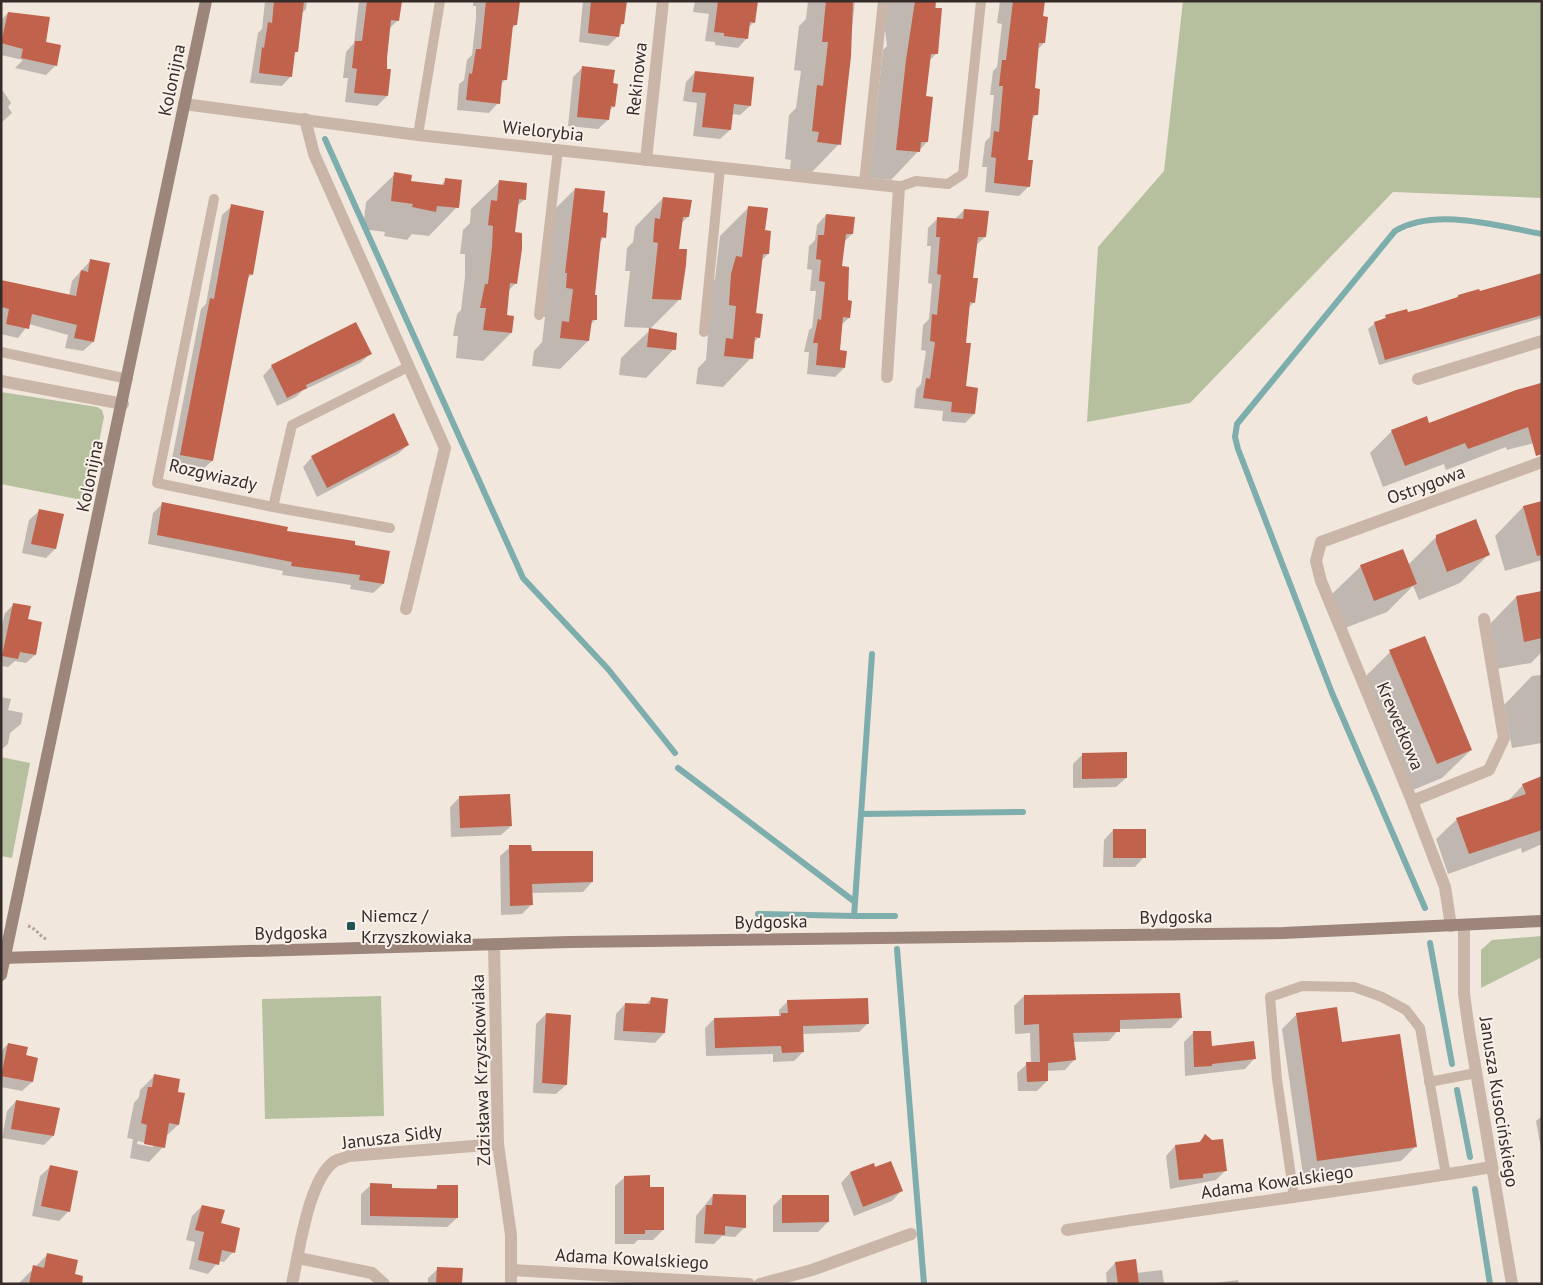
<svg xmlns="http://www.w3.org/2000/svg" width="1543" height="1285" font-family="'PT Sans',sans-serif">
	<rect width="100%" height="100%" fill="#f1e7dd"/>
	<g fill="#b6c09e">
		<path d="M1183,1H1542V198L1393,192L1190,403L1087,422L1098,247L1164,171Z"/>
		<path d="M1,392L97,407L102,410L104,417L87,501L1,484Z"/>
		<path d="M1,757L30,763L12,858L1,856Z"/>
		<path d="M1542,936V957L1481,988V950L1492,940Z"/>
		<path d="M381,996L384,1116L265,1119L262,999Z"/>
	</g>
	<g fill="#0003" fill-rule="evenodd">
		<path d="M265,1H307L306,9L301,14L297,51L293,55L291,76L282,86L250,83L258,33L262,29Z"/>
		<path d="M359,1H401L398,20L389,29L385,70L390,71L387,96L377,106L345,102L348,78H343L346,52L354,43Z"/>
		<path d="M473,1H519L516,25L511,29L506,79L500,85L498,103L489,113L457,110L459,84L464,80L467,60L472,55L476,18V6H473Z"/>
		<path d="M583,1H625L623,24L619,28L618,36L608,46L579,42Z"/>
		<path d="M695,1H757L754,22L748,28L747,38L738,48L715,45V42L705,41L709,14L693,12Z"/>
		<path d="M808,1H855L839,144L811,173L790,170L791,160L785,159L789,115L796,108L801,71L794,70L799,26L806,19Z"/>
		<path d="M887,1H936L937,53L929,61L925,97L927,142L891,180L869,178L883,50L887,46L884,22Z"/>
		<path d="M1000,1H1043L1044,43L1038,49L1034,90L1036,115L1031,120L1027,161L1029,186L1019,196L985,192L987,167H982L985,142L990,137L994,95H990L993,71L997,67L1002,24L997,23Z"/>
		<path d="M8,13L44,43L56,65L46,75L15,68L23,60L1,55V20Z"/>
		<path d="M583,67L612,85L614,106L609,111L608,120L598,129L568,126L573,77Z"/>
		<path d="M695,72L750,106L740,115L732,114L730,130L720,139L693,136L697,103L683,101L686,82Z"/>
		<path d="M1,88L11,103L8,107L12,113L1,123Z"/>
		<path d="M395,174L410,182L440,186L446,180L457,207L429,236L412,234L407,240L384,236L385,232L363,229L366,202Z"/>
		<path d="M500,181L525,199L516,207L514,233L516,283L508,291L505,316L511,333L483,361L456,358L458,336H453L457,314L461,310L465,277V254H460L463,230L470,223L471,209Z"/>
		<path d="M575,189L601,213L604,237L599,243L593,296L595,320L590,325L588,341L560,369L532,366L534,351L542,342L545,317L538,316L547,217Z"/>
		<path d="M663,198L688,217L680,224L678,250L680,299L651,328L624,327L630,271H625L627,248L633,242L635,227Z"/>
		<path d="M232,206L252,274L247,279L212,461L202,470L171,464L201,309L206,304L222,215Z"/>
		<path d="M748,208L764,231L768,254L761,261L755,314L759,337L753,343L751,358L723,387L696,384L698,368L706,360L708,334V286L715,279L720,236Z"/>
		<path d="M964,210L985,237L975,246L972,279L974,302L969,307L965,344V387L974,414L965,423L942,421L943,411L914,408L916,389L921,384L926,351L921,350L923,325L929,319L932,284L928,283L931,246H927L928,228L938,218L955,219Z"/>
		<path d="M826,215L852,234L844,242L841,267L849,318L841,325L838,351L844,368L835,377L807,374L809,352H804L809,330L812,328L816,291H810L812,270L807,269L809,246L815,240L817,225Z"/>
		<path d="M91,260L93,342L83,351L65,348L68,335L29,324L18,338L1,334V282L69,296L72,281Z"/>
		<path d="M1542,273V318L1379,365L1368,329L1375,323L1386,317L1407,314L1454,300L1458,296L1480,293Z"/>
		<path d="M355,323L370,354L360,363L302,391L296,397L277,406L263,376L272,366L300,353L306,347Z"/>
		<path d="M650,330L674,349L646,378L619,375L621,358Z"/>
		<path d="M1542,382V441L1507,450L1506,447L1446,470L1444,464L1383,487L1370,453L1392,431L1428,425Z"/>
		<path d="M408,445L398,454L317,497L303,467L312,457Z"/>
		<path d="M1542,502V560L1505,571L1495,536L1523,507Z"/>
		<path d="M163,503L353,546L383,584L373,593L350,589L351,585L282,575L283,571L148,544L153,513Z"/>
		<path d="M39,511L55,549L46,558L22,553L29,520Z"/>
		<path d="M1436,537L1489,554L1460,583L1419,600L1413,586L1387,612L1345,628L1332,594L1361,566L1408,565Z"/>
		<path d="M1542,593V652L1531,663L1496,669L1488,626L1516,597Z"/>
		<path d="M14,604L27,620L35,655L26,663L15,661L8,667L1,666V629L5,613Z"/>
		<path d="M1390,652L1471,750L1442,778L1408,792L1362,680Z"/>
		<path d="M1542,675V743L1512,748L1504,705L1532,676Z"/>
		<path d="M1,697L11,699L8,710L23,713L21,724L10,733L8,744L1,750Z"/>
		<path d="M1083,754L1126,778L1116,787L1073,788V764Z"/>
		<path d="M1542,778V844L1522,853L1521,848L1448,874L1436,839L1457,819L1507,802L1523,785Z"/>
		<path d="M459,798L511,826L501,835L451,837L450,807Z"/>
		<path d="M1113,830L1144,857L1135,867H1103L1104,840Z"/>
		<path d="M510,847L531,852L592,882L583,892L531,893V905L522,914L501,915L500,856Z"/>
		<path d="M1024,996L1181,1018L1171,1028L1119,1029L1109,1041L1073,1042L1074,1060L1065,1070L1047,1071V1081L1037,1091H1018L1017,1073L1027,1064H1031L1030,1033L1015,1034L1014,1006Z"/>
		<path d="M651,999L664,1033L655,1043L614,1040L616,1014L625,1004L645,1005Z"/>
		<path d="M788,1001L868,1023L859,1032L802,1034L803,1052L794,1061L773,1062V1054L706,1056L705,1028L714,1019L779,1017V1010Z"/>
		<path d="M546,1014L566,1085L556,1094L533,1093L536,1024Z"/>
		<path d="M1297,1014L1341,1043L1415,1147L1401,1161L1303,1175L1282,1029Z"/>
		<path d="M1194,1032L1211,1047L1254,1059L1245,1069L1185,1076L1184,1042Z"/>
		<path d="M8,1044L25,1056L32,1082L22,1091L1,1087V1051Z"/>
		<path d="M155,1075L176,1093L178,1125L165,1137L163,1147L149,1162L130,1158L133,1139L127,1138L134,1103L139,1097L140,1090ZM138,1141L153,1145V1147L137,1144Z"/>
		<path d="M16,1101L53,1136L44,1145L2,1138L7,1111Z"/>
		<path d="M1541,1117H1542V1155L1536,1121Z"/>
		<path d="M1205,1136L1226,1170L1216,1180L1170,1189L1166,1156L1175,1146L1198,1143Z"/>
		<path d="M873,1164L874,1168L901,1191L892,1201L854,1216L841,1183L850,1173Z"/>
		<path d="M50,1167L68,1212L59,1221L32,1216L40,1176Z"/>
		<path d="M625,1177L649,1188L663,1230L653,1240H638L634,1244H615V1186Z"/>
		<path d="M371,1185L390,1190L433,1191L438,1186L457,1218L447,1227L361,1225V1194Z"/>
		<path d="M713,1195L745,1227L735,1237L722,1236L714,1244L695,1243L696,1216Z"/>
		<path d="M783,1196L828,1222L818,1232H773V1206Z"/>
		<path d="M202,1206L220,1224L233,1252L224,1262L219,1261L208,1274L189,1269L195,1242L186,1240L192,1216Z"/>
		<path d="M48,1254L73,1276L74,1284H18Z"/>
		<path d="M1115,1263L1136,1273L1162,1270L1164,1284H1107L1106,1273Z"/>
		<path d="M438,1269L460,1284H428V1278Z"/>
		<path d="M1238,1280L1239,1284H1215V1283Z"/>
	</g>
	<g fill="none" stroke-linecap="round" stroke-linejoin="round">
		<g stroke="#7dadac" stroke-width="6">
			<path d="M325,139L523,578L608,669L675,753"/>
			<path d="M678,768L855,902L854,916H895"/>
			<path d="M861,814L1023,812"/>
			<path d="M855,902L872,654"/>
			<path d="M1425,908L1332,693L1238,449L1235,437L1237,424L1395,231C1436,207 1497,226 1542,234"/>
			<path d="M758,914L854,916"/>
			<path d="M1430,943L1452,1064"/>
			<path d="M897,949L924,1284"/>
			<path d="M1457,1090L1470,1157"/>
			<path d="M1475,1189L1490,1284"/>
		</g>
	</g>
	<g fill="#c0624c">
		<path d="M274,1H304L298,52H295L292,77L259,73L262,47L264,48L268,22L272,23Z"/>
		<path d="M367,1H402L399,21L391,20L387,58V69H391L388,96L354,93L357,69L352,68L355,41H362Z"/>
		<path d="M486,1H520L517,25H513L507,80H502L500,104L466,100L469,73L472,74L476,49H481Z"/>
		<path d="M591,1H627L624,24H621L619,37L588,33Z"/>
		<path d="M718,1H758L755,23L750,22L748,39L724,36V33L714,32Z"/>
		<path d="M826,1H853L851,56L841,145L817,142L819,132L812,131L817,85L823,86L828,42H822Z"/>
		<path d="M915,1H936L935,8H942L938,54H931L926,96L933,97L928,142H921L920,152L896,150L906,60Z"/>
		<path d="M1013,1H1045L1043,16L1048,17L1045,43H1039L1035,88L1040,89L1038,115H1033L1028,160H1033L1030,187L994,183L996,158L991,157L994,131L999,132L1003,86H999L1002,60H1006Z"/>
		<path d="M8,12L50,17L46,42L61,45L57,66L21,58L23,49L1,43Z"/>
		<path d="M582,66L615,70L613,83L618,84L615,107L611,106L609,120L577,117Z"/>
		<path d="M695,71L754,77L751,106L734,104L731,130L702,127L706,93L692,92Z"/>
		<path d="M394,172L412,175L411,181L444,185L445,178L462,180L459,208L437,206L436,212L412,207L413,204L391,201Z"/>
		<path d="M499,180L527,183L526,200L519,199L515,232L522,233V249L517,284L510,283L507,315L514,316L512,333L483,330L486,308H480L485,284H488L492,247L493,226L488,225L491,200L497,201Z"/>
		<path d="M575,188L605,191L603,212L608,213L606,238L601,237L595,295H597V320H592L589,341L560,338L562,321L569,322L573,289L566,288L567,273H565Z"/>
		<path d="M663,197L692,200L689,217H683L679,249H687L686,265L681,300L652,299L658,243L653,242L655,218L660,219Z"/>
		<path d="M231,204L264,211L253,275L249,274L213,461L180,455L210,298L214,299Z"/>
		<path d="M748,206L768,208L765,230L771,231L769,254H763L756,313L763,314L760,338L755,337L753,359L724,356L726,338L733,339L736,306L729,305L731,274L736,256L742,257Z"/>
		<path d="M964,209L989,211L986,237H978L973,278H978L975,303L970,302L966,343H971L966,386L978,388L975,414L951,412L952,402L923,398L926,378L930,379L935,342L930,341L932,314L937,315L941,275L937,274L940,237H936L937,217L963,219Z"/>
		<path d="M826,214L855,217L853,234H846L842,266L849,267L848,300L852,301L850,318L843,317L840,350L847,351L845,368L816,365L818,343H813L818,319L821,320L825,282L819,281L821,260L816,259L818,235H824Z"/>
		<path d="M90,259L110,263L94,342L74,338L77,325L32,314L29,329L6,324L9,309L1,307V280L76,296L81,270L88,272Z"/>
		<path d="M1542,273V315L1385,360L1374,322L1386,318L1385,315L1407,309L1408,312L1420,309L1458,297V295L1479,289L1480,291Z"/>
		<path d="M356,322L372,354L306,385L307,388L287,398L271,365Z"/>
		<path d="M649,328L677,333L676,350L647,347Z"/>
		<path d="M1542,383V454L1536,456L1528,427L1468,449L1465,443L1405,466L1391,430L1427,416L1429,423L1516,390Z"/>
		<path d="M394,413L409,445L327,488L311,456Z"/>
		<path d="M1542,501V555L1537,556L1523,506Z"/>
		<path d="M162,502L288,527L287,531L355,541V545L390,551L384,584L359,580L360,575L291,566L292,562L157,535Z"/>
		<path d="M39,509L64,514L56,549L31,544Z"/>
		<path d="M1476,519L1490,555L1447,572L1436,542V535Z"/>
		<path d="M1403,549L1417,584L1374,601L1360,565Z"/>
		<path d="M1542,591V638L1524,642L1516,596Z"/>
		<path d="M13,603L31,606L28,619L42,622L36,655L20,652L18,659L2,656Z"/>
		<path d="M1425,636L1472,750L1437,764L1389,650Z"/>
		<path d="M1127,752V778L1082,779V753Z"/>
		<path d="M1542,776V830L1469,854L1456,818L1526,794L1522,784Z"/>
		<path d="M510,794L512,826L460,828L459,796Z"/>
		<rect x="1113" y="829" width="33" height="29"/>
		<path d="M509,845H531L532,851H593V882L532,884L533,905L510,906Z"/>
		<path d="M1180,993L1182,1018L1120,1020V1032L1073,1033L1076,1060L1048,1063V1081L1027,1082L1026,1062H1040L1039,1024L1024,1025V995Z"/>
		<path d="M651,997L668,999L665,1033L623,1031L625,1003L650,1004Z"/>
		<path d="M868,998L869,1024L803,1026L804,1052L782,1053L781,1046L715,1048L714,1018L781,1016V1013H788L787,1000Z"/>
		<path d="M1337,1007L1342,1042L1400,1034L1417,1147L1317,1161L1296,1013Z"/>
		<path d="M546,1013L571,1015L567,1085L542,1083Z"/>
		<path d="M1193,1031H1211L1212,1046L1254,1041L1256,1059L1212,1064V1066L1194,1067Z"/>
		<path d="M8,1043L28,1047L26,1055L38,1058L33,1082L1,1076Z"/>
		<path d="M154,1074L180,1079L178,1092L185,1093L179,1125L169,1123L165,1148L144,1144L147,1125L141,1123L148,1087H152Z"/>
		<path d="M16,1100L60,1108L54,1136L11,1129Z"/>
		<path d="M1205,1134L1212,1140L1223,1139L1227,1171L1203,1174V1178L1179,1180L1175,1145L1200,1142Z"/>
		<path d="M891,1161L903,1191L863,1207L850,1172L874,1163L875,1167Z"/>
		<path d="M50,1165L78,1171L70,1212L41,1206Z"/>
		<path d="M650,1175V1187H664V1230H645V1234H624V1176Z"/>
		<path d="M370,1183L392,1184V1188L437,1189V1185H458V1218L370,1216Z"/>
		<path d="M713,1194L746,1195V1228L725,1226V1235L704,1234L706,1205H712Z"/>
		<path d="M782,1195H829V1222L782,1223Z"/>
		<path d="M202,1205L225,1210L221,1223L240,1228L235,1253L222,1250L219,1265L198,1260L204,1232L195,1230Z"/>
		<path d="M47,1253L78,1260L75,1274L83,1276L82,1284H29L33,1265L44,1268Z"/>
		<path d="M1136,1259L1139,1284H1118L1115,1262Z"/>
		<path d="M437,1267L463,1268L462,1284H436Z"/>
	</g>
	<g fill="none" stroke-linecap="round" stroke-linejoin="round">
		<path stroke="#b5a094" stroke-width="3" stroke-dasharray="2.5 2.5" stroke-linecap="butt" d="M28,926C36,928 38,935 46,939"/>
		<g stroke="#c9b6a9" stroke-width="10">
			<path d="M418,135L440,1"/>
			<path d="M864,183L883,1"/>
			<path d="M899,187L916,181L948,184L963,174L981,1"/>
			<path d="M214,199L157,483L273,507L292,425L408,367"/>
			<path d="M539,315L558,150"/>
			<path d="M704,332L720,168"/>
			<path d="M1,352L128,379"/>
			<path d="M273,507L390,528"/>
			<path d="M1429,1082L1476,1073"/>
			<path d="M1294,1197L1277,1079L1270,997L1302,986L1354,987L1382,997L1406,1010L1420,1028L1446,1175"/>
		</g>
		<g stroke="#c9b6a9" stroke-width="12">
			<path d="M184,104L418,135L899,187L887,377"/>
			<path d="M305,119L314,154L445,448L406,609"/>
			<path d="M646,160L663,1"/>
			<path d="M1418,379L1542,341"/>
			<path d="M1,381L123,404"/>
			<path d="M1412,801L1489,770L1504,738L1484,619"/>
			<path d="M1464,925V994L1469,1030L1512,1284"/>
			<path d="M1451,926L1445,887L1412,801L1321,581L1316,561L1321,542L1542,462"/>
			<path d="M494,944L498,1144L511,1235V1284"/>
			<path d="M1067,1230C1209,1208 1351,1190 1492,1167"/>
			<path d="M298,1258L372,1273L384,1284"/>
			<path d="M512,1270L749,1284"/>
			<path d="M292,1284C299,1253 308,1179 335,1161C339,1159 345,1158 349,1156L498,1144"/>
			<path d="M760,1284L812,1270L911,1234"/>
		</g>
		<g stroke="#9c857b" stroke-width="12">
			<path d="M1,958L570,942L1283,933L1542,921"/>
			<path d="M1,975L206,1"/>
		</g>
	</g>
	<rect fill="#205556" stroke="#f9f1e9" stroke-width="2" x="346" y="921" width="10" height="10" rx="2.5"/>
	<g text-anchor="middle" stroke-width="4" stroke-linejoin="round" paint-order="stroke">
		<g font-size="18" fill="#362c29" stroke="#f9f1e9">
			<text transform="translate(637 79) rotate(-84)" y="6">Rekinowa</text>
			<text transform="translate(172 80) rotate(-78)" y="6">Kolonijna</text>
			<text transform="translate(543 131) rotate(6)" y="6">Wielorybia</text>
			<text transform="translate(213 475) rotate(13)" y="6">Rozgwiazdy</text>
			<text transform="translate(90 476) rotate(-78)" y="6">Kolonijna</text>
			<text transform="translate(1426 485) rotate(-20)" y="6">Ostrygowa</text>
			<text transform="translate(1400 726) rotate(67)" y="6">Krewetkowa</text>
			<text transform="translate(1176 917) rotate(-1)" y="6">Bydgoska</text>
			<text transform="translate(771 922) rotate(-1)" y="6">Bydgoska</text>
			<text transform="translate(291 933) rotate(-1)" y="6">Bydgoska</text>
			<text transform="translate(481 1070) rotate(-92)" y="6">Zdzisława Krzyszkowiaka</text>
			<text transform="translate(1499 1102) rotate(81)" y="6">Janusza Kusocińskiego</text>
			<text transform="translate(392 1137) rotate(-7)" y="6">Janusza Sidły</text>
			<text transform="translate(1277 1182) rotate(-8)" y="6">Adama Kowalskiego</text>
			<text transform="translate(632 1259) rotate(3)" y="6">Adama Kowalskiego</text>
		</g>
		<g font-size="18" fill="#362c29" stroke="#f9f1e9" text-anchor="start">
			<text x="361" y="922">Niemcz /<tspan x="361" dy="21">Krzyszkowiaka</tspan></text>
		</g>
	</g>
	<rect width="1543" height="1285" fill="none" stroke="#362c29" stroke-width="5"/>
</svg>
